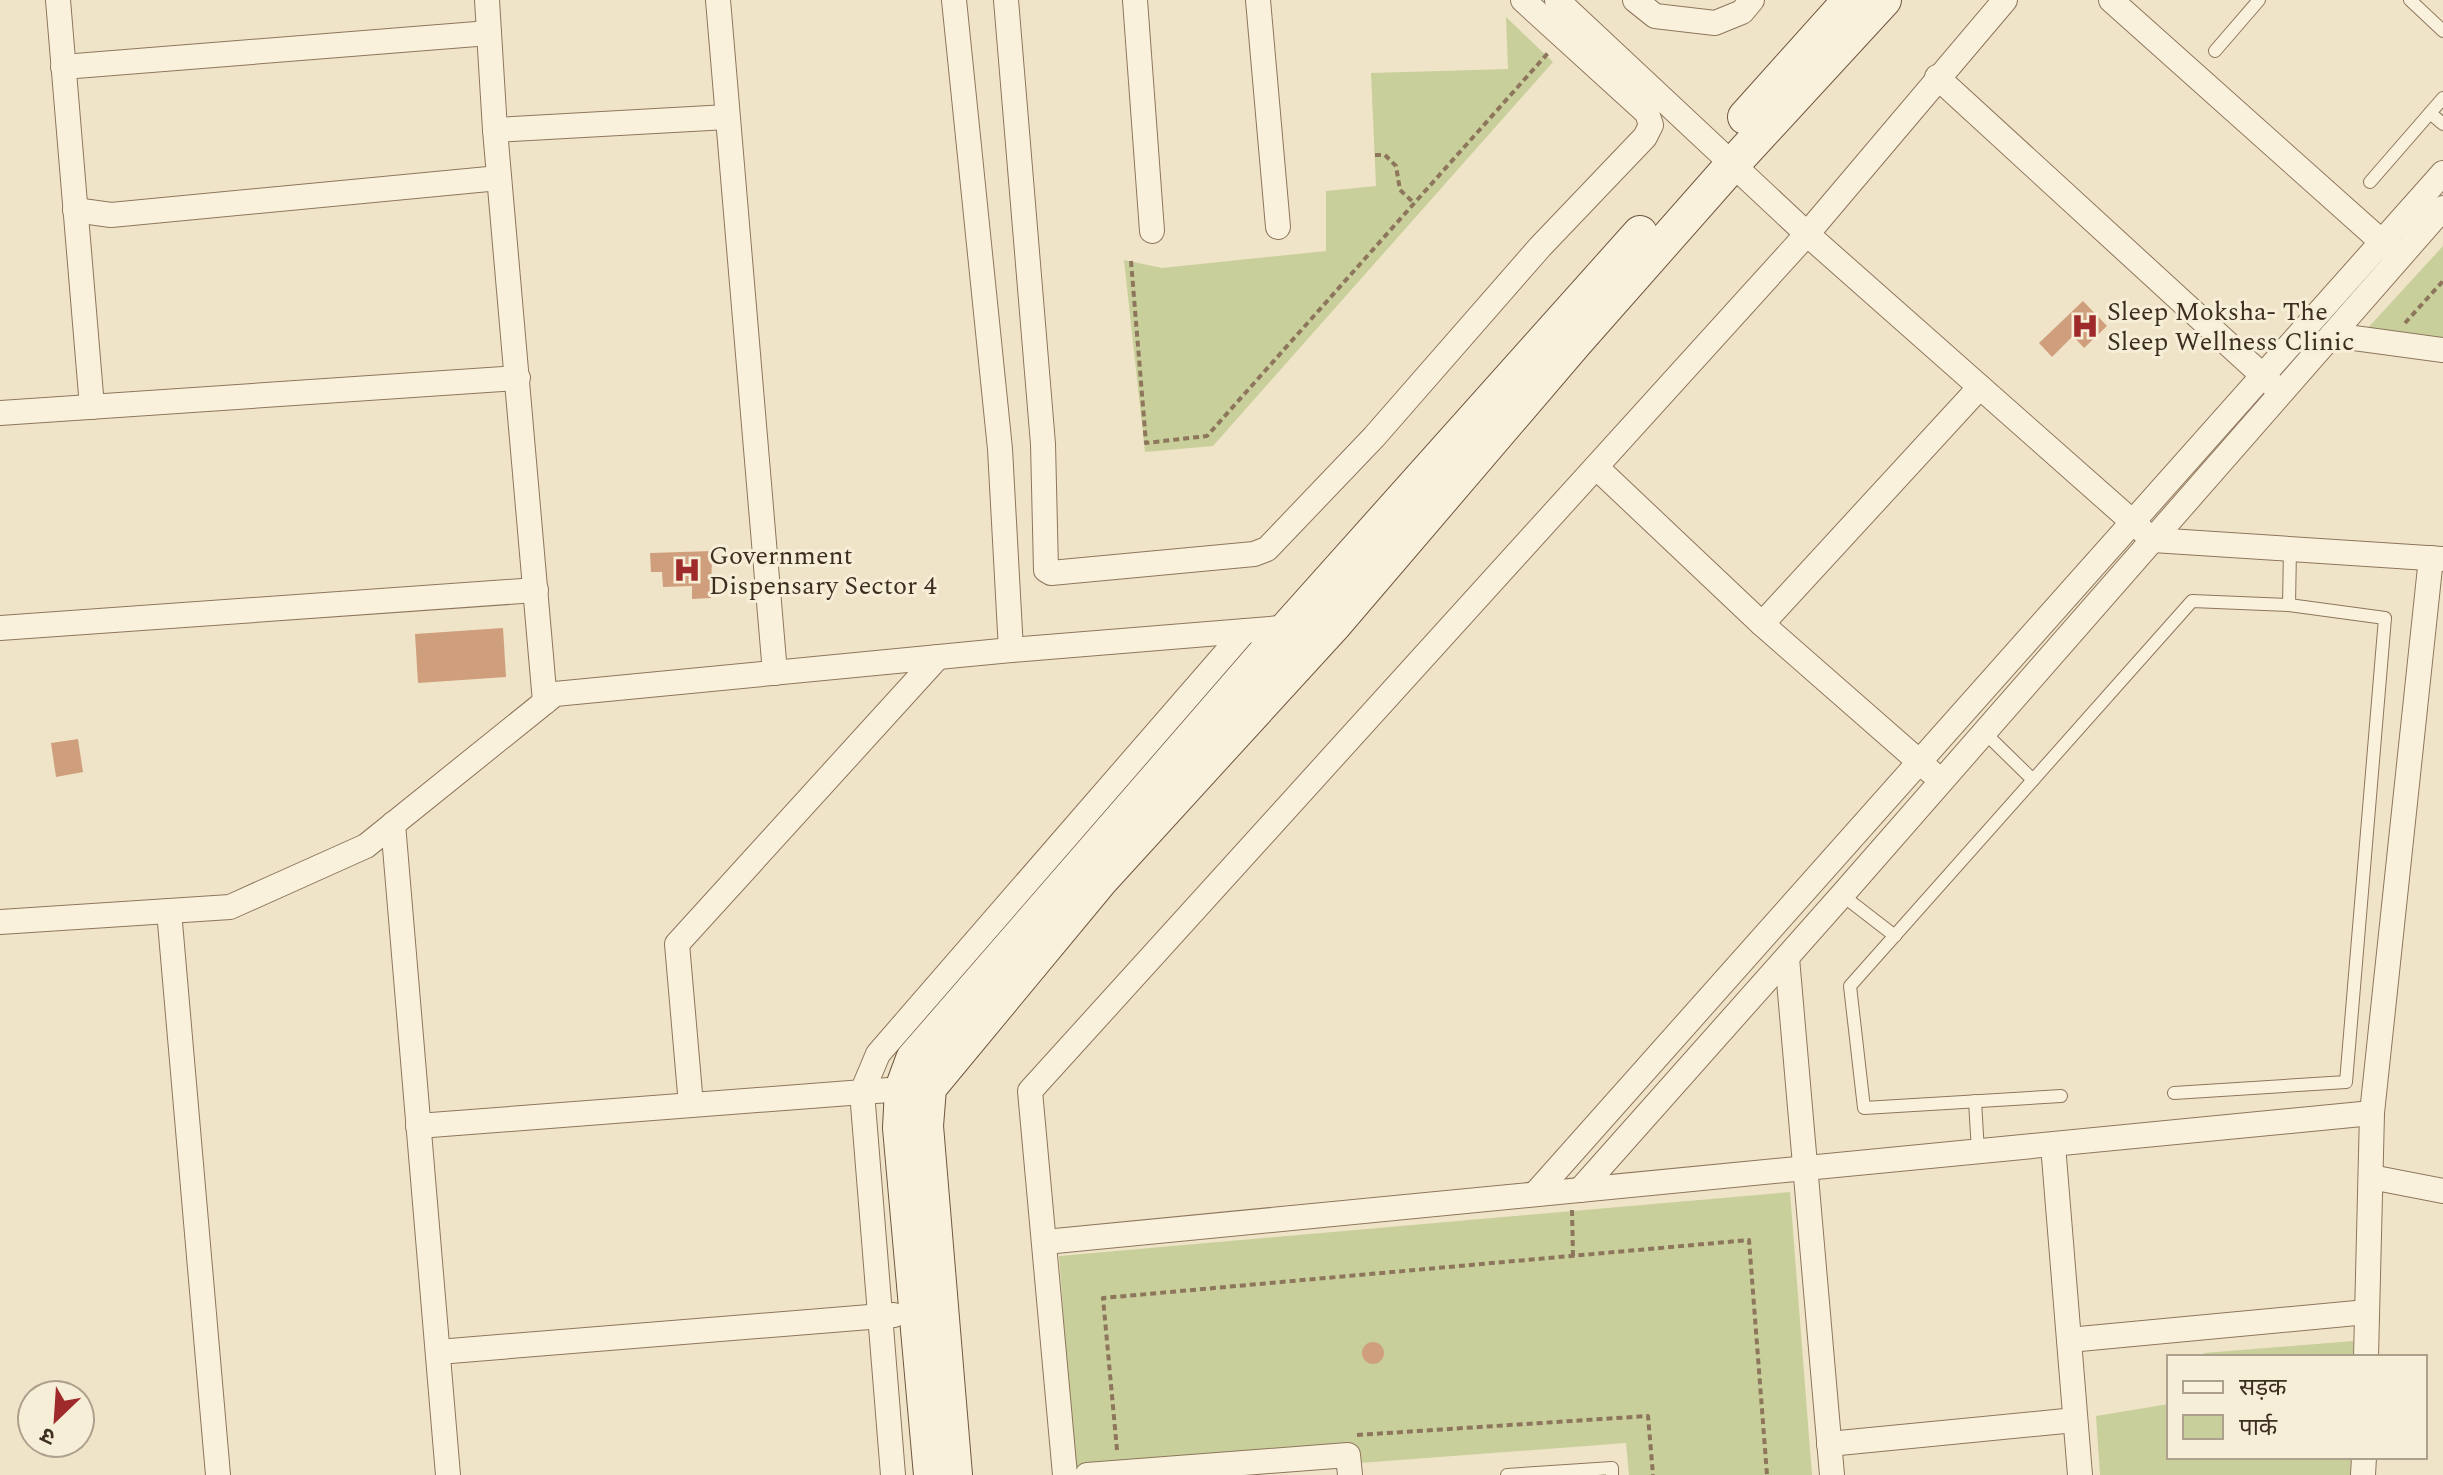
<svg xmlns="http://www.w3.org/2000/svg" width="2443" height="1475" font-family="Spectral,'Noto Sans Devanagari',serif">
	<rect width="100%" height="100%" fill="#f0e4c8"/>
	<g fill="#c9cf9b">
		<path d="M1506,17L1553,62L1213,446L1145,452L1124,260L1162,268L1326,251V191L1376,186L1371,73L1508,69Z"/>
		<path d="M2443,246V340L2366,330Z"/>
		<path d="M1790,1192L1812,1475H1629L1626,1443L1201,1475H1075L1059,1256Z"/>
		<path d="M2353,1341V1357H2205L2204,1353Z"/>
		<path d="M2169,1404V1457H2351L2350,1475H2100L2096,1416Z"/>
	</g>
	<g fill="#cf9f7d">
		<path d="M2083,301L2107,326L2084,348L2073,336L2052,357L2039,343Z"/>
		<path d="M712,551L711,598L692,599V586L663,587L662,572H651L650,553Z"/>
		<path d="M503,628L506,677L418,683L415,634Z"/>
		<path d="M78,739L83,772L56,777L51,743Z"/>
		<circle cx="1373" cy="1353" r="11"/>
	</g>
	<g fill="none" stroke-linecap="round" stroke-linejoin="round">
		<g stroke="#8d765c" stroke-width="14">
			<g id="lane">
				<path d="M2410,0L2443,31"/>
				<path d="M2215,51L2259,0"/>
				<path d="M2430,113L2443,124"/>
				<path d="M2370,182L2443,98"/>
				<path d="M2289,605L2290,549"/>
				<path d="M1985,733L2033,780"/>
				<path d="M1842,895L1895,936"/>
				<path d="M2061,1096L1864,1108L1850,986L2192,601L2289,605L2385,618L2346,1082L2174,1093"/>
				<path d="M1975,1101L1978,1152"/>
				<path d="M1507,1475L1612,1468V1475"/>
			</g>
		</g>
		<g stroke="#8d765c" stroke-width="26">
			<g id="street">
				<path d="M58,0L92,407"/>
				<path d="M487,0L495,130L545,702"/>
				<path d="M718,0L775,673"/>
				<path d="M954,0L1000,449L1011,650"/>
				<path d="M1006,0L1043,444L1046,570L1051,573L1254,554L1267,549L1374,437L1540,247L1645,137L1651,125L1647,113L1523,0"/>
				<path d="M1135,0L1152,231"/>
				<path d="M1258,0L1278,227"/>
				<path d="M1557,0L1807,234L2153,540L2443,559"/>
				<path d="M1635,0L1655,16L1715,23L1742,12L1752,0"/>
				<path d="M2111,0L2392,251"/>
				<path d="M63,67L489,33"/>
				<path d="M1937,77L2274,386"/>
				<path d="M495,130L727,117"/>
				<path d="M75,210L111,215L499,178"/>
				<path d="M2332,335L2443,350"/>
				<path d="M0,413L518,378"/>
				<path d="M1596,467L1762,624L1931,772"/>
				<path d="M1762,624L1980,387"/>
				<path d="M0,628L536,590"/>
				<path d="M393,824L448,1475"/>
				<path d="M169,911L218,1475"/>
				<path d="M0,922L230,907L366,846L555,694L1011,650L1293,627"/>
				<path d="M1787,958L1832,1475"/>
				<path d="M691,1105L677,944L938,657"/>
				<path d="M418,1126L915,1088"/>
				<path d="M2053,1145L2080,1475"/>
				<path d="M2371,1177L2443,1191"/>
				<path d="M1580,1190L1842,895L2443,208"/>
				<path d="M1535,1194L2443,173"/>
				<path d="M1045,1242L2372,1113"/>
				<path d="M2069,1340L2367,1312"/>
				<path d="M438,1352L894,1315"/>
				<path d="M2366,1357L2372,1113L2431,558"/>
				<path d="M1829,1444L2075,1420"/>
				<path d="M893,1475L862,1092L878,1054L1245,631"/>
				<path d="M1065,1475L1030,1091L1807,234L2005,0"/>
				<path d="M1087,1475L1348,1455L1350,1475"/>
				<path d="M2363,1475L2364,1457"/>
			</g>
		</g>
		<g stroke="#6f573f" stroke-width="36">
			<g id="secondary">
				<path d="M1745,117L1850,0"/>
				<path d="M931,1475L900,1128L902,1089L913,1059L1287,628L1640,233"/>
				<path d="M955,1475L926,1126L929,1088L1102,879L1335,624L1575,343L1732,165L1884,0"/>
			</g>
		</g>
		<g stroke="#8d765c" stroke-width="4" stroke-dasharray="6 4" stroke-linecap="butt">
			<path d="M1375,155H1385L1396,166L1400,190L1414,203"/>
			<path d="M1131,261L1146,443L1207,436L1548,53"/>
			<path d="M2405,323L2443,281"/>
			<path d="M1572,1210L1573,1256"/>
			<path d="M1357,1435L1648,1416L1653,1475"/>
			<path d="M1117,1450L1103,1298L1749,1240L1767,1475"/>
		</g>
		<use href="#lane" stroke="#faf1dc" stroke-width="12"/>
		<use href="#street" stroke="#faf1dc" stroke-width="24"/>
		<use href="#secondary" stroke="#faf1dc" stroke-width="34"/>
	</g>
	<defs>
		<g id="hospital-bare" transform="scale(2.16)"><path d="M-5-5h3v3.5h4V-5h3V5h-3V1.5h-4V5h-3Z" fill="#9e2a2b" stroke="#f7eed8" stroke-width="2.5" paint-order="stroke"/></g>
	</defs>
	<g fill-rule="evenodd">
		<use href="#hospital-bare" x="2085" y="326"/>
		<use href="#hospital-bare" x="687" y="570"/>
	</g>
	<g text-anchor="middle" stroke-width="6" stroke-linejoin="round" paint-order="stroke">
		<g font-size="26" fill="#3d2e20" stroke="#f7eed8" text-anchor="start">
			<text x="2107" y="320">Sleep Moksha- The<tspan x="2107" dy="30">Sleep Wellness Clinic</tspan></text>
			<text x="709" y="564">Government<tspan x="709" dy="30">Dispensary Sector 4</tspan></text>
		</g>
	</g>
	<rect x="2167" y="1355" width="260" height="104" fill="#f7eed8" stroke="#ada18e" stroke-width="2"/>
	<rect x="2183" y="1381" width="40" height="12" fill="#faf1dc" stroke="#ada18e" stroke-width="2"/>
	<text x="2239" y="1395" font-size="24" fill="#3d2e20">सड़क</text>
	<rect x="2183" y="1415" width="40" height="24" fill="#c9cf9b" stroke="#ada18e" stroke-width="2"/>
	<text x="2239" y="1435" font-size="24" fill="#3d2e20">पार्क</text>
	<g transform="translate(56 1419) rotate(205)"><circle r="38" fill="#f7eed8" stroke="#ada18e" stroke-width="2"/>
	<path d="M0-6L14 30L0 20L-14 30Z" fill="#9e2a2b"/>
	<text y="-12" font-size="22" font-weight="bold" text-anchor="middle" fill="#3d2e20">उ</text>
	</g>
</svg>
